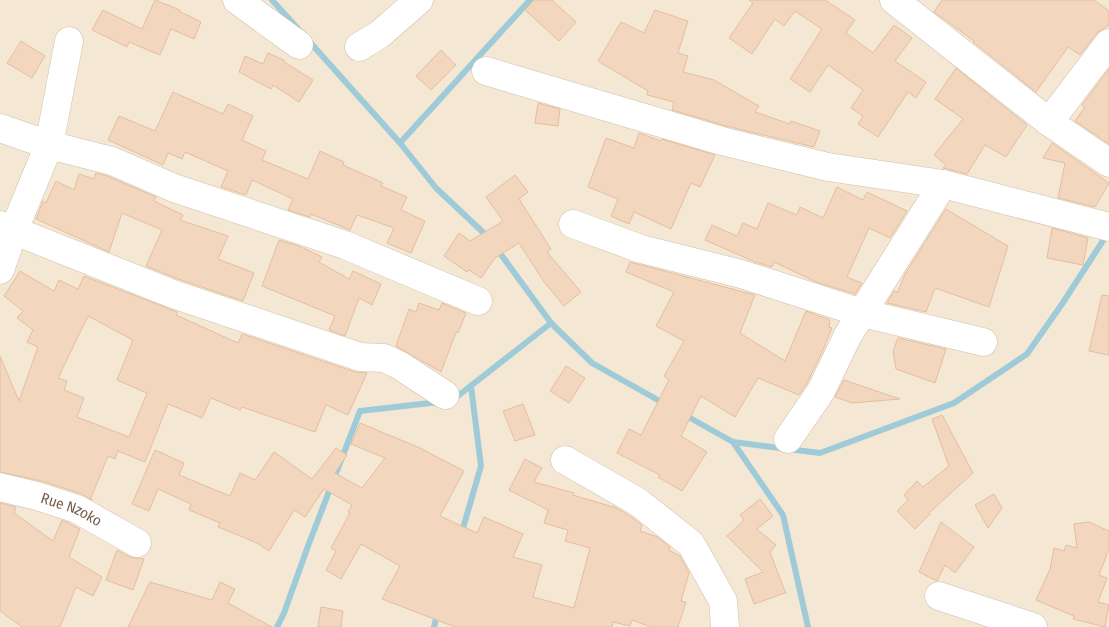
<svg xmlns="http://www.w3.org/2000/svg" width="1109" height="627" font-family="'Fira Sans Condensed',sans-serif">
	<rect width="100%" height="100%" fill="#fdf5e5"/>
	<rect fill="#f4e8d4" x="0" y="0" width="1109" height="627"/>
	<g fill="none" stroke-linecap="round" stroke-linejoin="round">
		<g stroke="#9fcbd8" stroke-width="6">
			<path d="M272,0L300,31"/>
			<path d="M308,40L400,143L436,188L488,237"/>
			<path d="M400,143L530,0"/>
			<path d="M497,249L551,323L592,363L665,404"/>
			<path d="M454,399L551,323"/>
			<path d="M683,414L733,442L783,515L808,627"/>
			<path d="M733,442L820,453L954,403L1027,354L1062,304L1108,233"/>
			<path d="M461,535L481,466L471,386"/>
			<path d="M277,627L284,613L308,546L360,411L439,402"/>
			<path d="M434,627L438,611"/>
		</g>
	</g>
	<g fill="#f2d6bd" stroke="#e5be9d" fill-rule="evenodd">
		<path d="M155,0L180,10L179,11L201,22L194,39L171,29L160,55L129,42L127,47L92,30L103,10L142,29Z"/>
		<path d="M534,0H552L576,22L559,41L525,10Z"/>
		<path d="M749,0H825L855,20L846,33L873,53L894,25L912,38L895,61L926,82L916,98L908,92L878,137L858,124L863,116L851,108L863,90L828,65L810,92L790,79L822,29L795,11L784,26L775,19L752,54L729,38L753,3Z"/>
		<path d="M942,0H1094L1109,11V25L1097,33L1080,55L1068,47L1036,92L973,42L974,41L934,12Z"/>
		<path d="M655,10L688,21L678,53L688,56L683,72L714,80L759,106L755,112L790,124L791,121L820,131L814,147L726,126L672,110L674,102L647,95L648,91L598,61L621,22L644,33Z"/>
		<path d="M21,41L45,56L32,78L7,63Z"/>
		<path d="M441,50L456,65L431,90L416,76Z"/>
		<path d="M268,53L284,60V62L313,80L299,102L273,85L271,89L239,72L245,56L263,64Z"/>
		<path d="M956,68L1027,125L1006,157L985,145L967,174L943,168L946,165L934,155L963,119L935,99Z"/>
		<path d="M1109,69V144L1075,121L1085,107L1082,105Z"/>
		<path d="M173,92L223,114L228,104L253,116L242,140L266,151L262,160L308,179L320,151L344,162L343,165L383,183L381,186L407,197L401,210L425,221L411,253L387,243L394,228L357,215L350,230L311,214L310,217L288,210L293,199L252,180L246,195L221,187L228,171L185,152L182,159L168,153L163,165L108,140L119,116L155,131Z"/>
		<path d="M538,103L560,109L558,126L535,123Z"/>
		<path d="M639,133L661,141L662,139L715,155L700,187L691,183L671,229L634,212L629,224L611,216L618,199L588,187L606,138L634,148Z"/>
		<path d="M1052,143L1109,183L1095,207L1058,198L1065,163L1043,158Z"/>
		<path d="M96,173L107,176L156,197L154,201L183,215L180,220L228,236L218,259L254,273L243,301L178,279L146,266L162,230L122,213L109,252L36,219L43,201L46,203L56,181L74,190L79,174L94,179Z"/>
		<path d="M515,175L528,192L519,199L551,249L547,252L581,292L564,306L544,282L519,243L495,258L481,278L469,270L467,272L444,256L459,233L470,241L503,221L486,197Z"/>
		<path d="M837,187L863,200L867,192L907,211L890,238L869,228L847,277L862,283L855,294L816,282L774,262L772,267L755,262L705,240L712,225L737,236L743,223L757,229L768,203L797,215L800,207L823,218Z"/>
		<path d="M946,209L1008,246L989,307L935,288L926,312L887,303L894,291L898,292L905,274Z"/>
		<path d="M1052,228L1088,238L1083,265L1047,258Z"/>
		<path d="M279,240L299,246L322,257L319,262L349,279L353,271L381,284L372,305L359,298L345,336L329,330L335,316L262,286Z"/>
		<path d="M630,262L755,295L740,333L785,361L806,311L830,320L829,327L832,328L823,350L807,383L799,395L758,378L735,417L701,396L681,436L707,452L682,491L658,477L660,475L617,453L629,429L641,435L669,380L664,376L684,341L656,326L674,292L626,272Z"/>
		<path d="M20,271L54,291L59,280L78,289L84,276L177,312L176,315L238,343L242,334L355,372L367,373L348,415L326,405L315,432L242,407L240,410L211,398L202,418L168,404L145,462L118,451L115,459L108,456L91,498L92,500L82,494L42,481L0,472V356L19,401L38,347L27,342L33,330L17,318L23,311L4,296ZM88,316L133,340L117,380L147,393L129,437L77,417L84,398L64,390L67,381L58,378Z"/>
		<path d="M1102,295L1109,296V355L1089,351Z"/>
		<path d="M419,303L439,310L442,303L466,313L458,333L456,332L441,372L396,346L409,309L416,312Z"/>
		<path d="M898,338L946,349L935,383L896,369L893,351Z"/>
		<path d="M566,366L585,378L569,403L550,391Z"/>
		<path d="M844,380L900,399L852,403L835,397Z"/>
		<path d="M523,404L535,435L515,441L503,411Z"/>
		<path d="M942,415L973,473L929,513L930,514L915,529L897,511L908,500L904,495L917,481L923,487L949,466L932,419Z"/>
		<path d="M360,423L420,448L464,471L440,516L477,533L484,517L523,534L513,557L542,565L533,597L574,608L590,548L565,541L568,530L544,523L548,510L509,490L525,459L542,468L534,482L574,493L573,495L613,507V506L627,514L642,525L640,531L658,537L670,547L669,550L680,556L689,573L681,601L686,602L678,627H651L632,620L630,626L613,622L612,627H455L382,599L400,566L361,544L341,579L326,570L336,551L331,548L350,513L348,512L352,505L324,489L305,517L294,510L269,551L257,543L218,527L220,523L189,510L191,504L158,489L149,511L132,504L155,450L184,463L179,475L230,496L240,473L255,480L274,452L312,479L336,448L347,455L335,473L362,488L385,458L351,444Z"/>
		<path d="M994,494L1002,508L988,528L975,505Z"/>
		<path d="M760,499L773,516L757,529L776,545L770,552L786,594L785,593L754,604L745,579L763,572L727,536L744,520L740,515Z"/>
		<path d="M0,503L16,507L14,513L53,541L62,520L80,529L69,557L102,577L93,596L76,587L60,627H22L0,611Z"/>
		<path d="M941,522L974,547L955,573L945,565L937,581L919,572Z"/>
		<path d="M1089,522L1109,531V549L1099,575L1107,578L1098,602L1109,605L1105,627L1073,619L1074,616L1036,600L1050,569L1054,548L1064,551L1066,545L1077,548L1074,524Z"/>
		<path d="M117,550L130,557L144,559L133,590L106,580Z"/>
		<path d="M150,582L212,600L220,582L235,589L228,603L272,627H128Z"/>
		<path d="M321,607L343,611L341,627H318Z"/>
	</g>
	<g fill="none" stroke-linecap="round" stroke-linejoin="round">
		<g stroke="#cebeab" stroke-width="29">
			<g id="minor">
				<path d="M237,0L299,45"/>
				<path d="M894,0L1049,122"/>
				<path d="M1109,43L1049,122L1109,163"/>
				<path d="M359,47L380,34L419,0"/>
				<path d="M486,71L722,141L828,167L943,184L1109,227"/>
				<path d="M0,128L49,145L112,161L174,188L345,245L478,301"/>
				<path d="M573,224L641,249L741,274L862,313L983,342"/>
				<path d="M0,225L173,294L360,357L384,358L399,365L445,395"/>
				<path d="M0,270L14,230L49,145L69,41"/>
				<path d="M788,439L821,391L848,335L943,184"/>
				<path d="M565,460L638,502L691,544L723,601L725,627"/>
				<path id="s1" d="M0,487L37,496L77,509L137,543"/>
				<path d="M939,596L1033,627"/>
			</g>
		</g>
		<use href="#minor" stroke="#fff" stroke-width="28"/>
	</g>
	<g text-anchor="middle" stroke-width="4.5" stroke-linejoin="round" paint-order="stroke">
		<g font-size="15" fill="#765d4a" stroke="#fff9ec">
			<text dy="5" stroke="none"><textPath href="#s1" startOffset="75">Rue Nzoko</textPath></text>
		</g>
	</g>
</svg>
